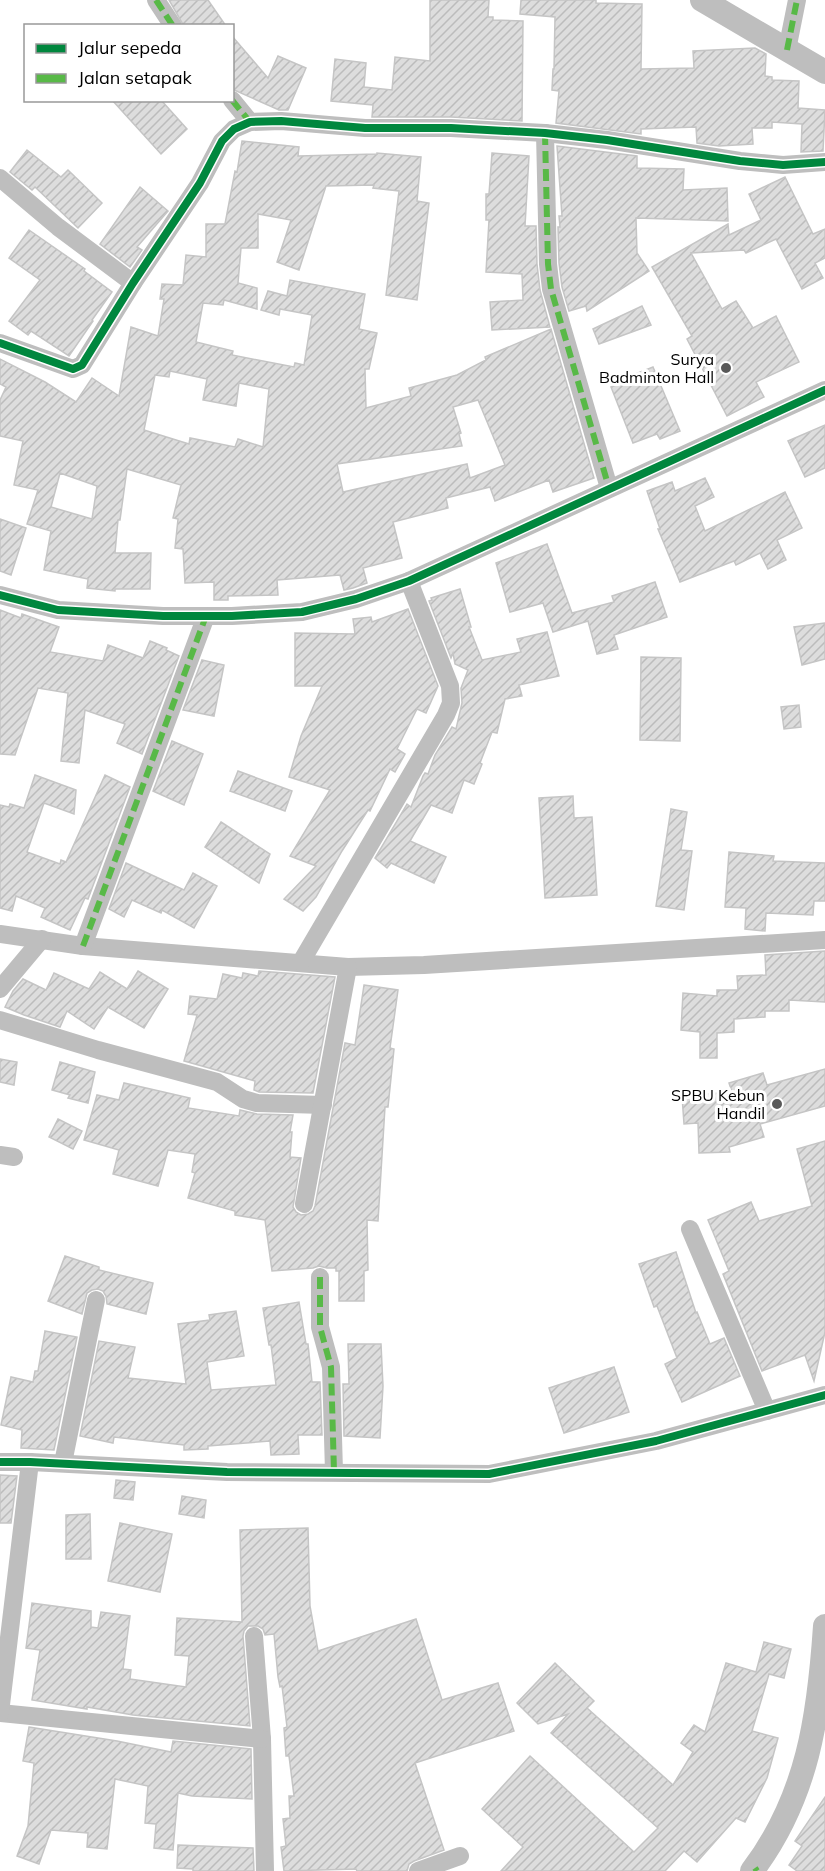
<svg xmlns="http://www.w3.org/2000/svg" width="825" height="1871" font-family="Mulish,sans-serif">
	<defs>
		<pattern id="building-hatch" width="6" height="6" patternUnits="userSpaceOnUse" patternTransform="scale(1.5)"><rect width="6" height="6" fill="#ddd"/><path d="M-1 1l2-2M0 6l6-6M5 7l2-2" fill="none" stroke="#bcbcbc"/></pattern>
	</defs>
	<rect width="100%" height="100%" fill="#fff"/>
	<g fill="url(#building-hatch)" stroke="#c5c5c5" stroke-width="1.5" fill-rule="evenodd">
		<path d="M169,0H208L226,26H184Z"/>
		<path d="M430,0H489L488,17H493V20L523,21L522,121L451,117H372L373,105L331,101L335,59L366,63L364,87L392,90L395,57L430,61Z"/>
		<path d="M521,0H596V3L642,4L641,69L694,68L693,51L755,48L766,54L765,76L772,77V80L799,81L798,108L825,110L823,151L801,152L802,124L772,122V128H752L753,144L719,146L697,143L696,127L641,129V134L556,123L559,91L552,90L553,69H554L555,17L520,14Z"/>
		<path d="M232,36L268,78L278,56L306,68L288,110H279L232,89Z"/>
		<path d="M112,100H161L187,129L161,154Z"/>
		<path d="M242,141L299,147L298,156L377,154V153L421,157L417,201L429,203L417,300L386,295L399,191L373,188L374,185L326,186L299,270L277,262L291,220L258,214V248H241L238,283L257,288V309L224,300L223,305L203,303L196,342L233,351L232,355L294,367L295,363L304,365L312,315L280,309L279,315L261,310L268,291L287,296L290,280L365,294L359,329L377,333L369,369H365L366,408L411,396L409,388L457,375L486,360L485,357L551,329L594,478L553,492L549,480L495,501L490,487L446,498L448,508L393,522L402,558L363,568L367,583L353,588L344,590L340,575L277,580L278,595L228,596V600H214V582L185,583L183,549L175,548L178,519L173,518L181,485L127,469L120,520H118L115,553H151L150,589H115V591L87,588L88,579L44,570L51,531L27,524L38,490L14,485L23,441L0,436V400L6,387L0,384V359L45,382L76,402L92,378L119,396L131,327L158,336L164,299H160L162,284L183,285L186,255L206,257V224H225L235,171L237,172ZM170,371L207,379L203,400L236,406L239,383L269,389L263,447L238,439L235,447L190,438L189,444L144,430L155,375L169,377ZM478,400L505,465L470,478L467,464L343,492L337,464L462,446L459,434L461,433L453,407ZM60,473L97,486L92,519L51,507Z"/>
		<path d="M557,146L637,156V168L684,169L683,190L727,188L728,221L636,218L637,253L649,271L587,311L586,306L569,311L562,287L559,263L558,227H560L559,216H562Z"/>
		<path d="M27,150L61,177L68,170L102,203L78,228L35,187L32,190L10,172Z"/>
		<path d="M492,153L529,156L525,226H536L537,264L540,290L550,327L492,330L490,302L523,300L522,274L486,272L489,220H486V194H489Z"/>
		<path d="M785,177L813,234L825,229V258L815,263L823,278L802,289L776,239L746,253L744,250L691,253L722,309L736,301L753,328L776,316L799,362L756,382L764,397L727,416L687,339L692,336L652,267L728,224L729,235L761,220L749,194Z"/>
		<path d="M140,187L168,211L137,247L142,250L130,267L100,244Z"/>
		<path d="M29,230L85,269L84,271L112,292L92,320L93,321L69,356L31,331L28,335L9,321L40,280L9,258Z"/>
		<path d="M642,306L651,325L599,344L593,329Z"/>
		<path d="M653,367L680,431L660,439L657,434L633,443L611,387L634,378L633,375Z"/>
		<path d="M825,425V468L805,477L788,441Z"/>
		<path d="M705,478L714,497L695,506L705,531L785,492L802,528L777,540L786,560L768,569L760,553L736,565L734,561L680,582L658,529H660L647,491L672,482L675,491Z"/>
		<path d="M0,519L26,528L11,575L0,571Z"/>
		<path d="M547,544L572,613L614,602L612,596L655,582L667,617L614,635L618,649L597,654L588,621L553,632L543,603L510,612L496,563Z"/>
		<path d="M460,589L471,627H469L482,660L521,652L517,639L547,632L559,676L519,685L522,696L505,699L497,733L492,732L480,763L482,764L474,784L464,780L452,813L431,805L410,841L446,857L434,883L391,863L387,868L375,858L407,804L411,807L423,776L425,773L428,774L435,755L452,727L456,729L462,703L461,688L468,670L455,664L453,653L451,658L429,601L432,600L431,598Z"/>
		<path d="M408,609L438,686L426,713L417,709L397,749L405,754L395,772L390,769L370,811L368,810L342,851L316,897L303,911L284,899L316,866L290,856L330,790L289,777L301,736L322,686H295V633L355,634L353,619L371,617L372,622Z"/>
		<path d="M0,610L21,618L22,614L59,627L50,652L103,661L108,645L143,658L150,641L167,648L166,650L179,656L142,754L117,743L125,724L85,710L79,763L61,761L68,693L38,688L15,755L0,754Z"/>
		<path d="M825,623V659L802,665L794,627Z"/>
		<path d="M641,657L681,658L680,741L640,740Z"/>
		<path d="M202,660L224,665L214,716L183,710Z"/>
		<path d="M799,705L801,727L784,729L781,707Z"/>
		<path d="M172,741L203,754L184,805L153,791Z"/>
		<path d="M238,771L292,791L285,811L230,791Z"/>
		<path d="M35,775L76,790L74,814L44,803L27,852L60,864L61,860L66,862L105,775L130,787L88,899L85,898L70,930L41,917L45,908L16,896L12,911L0,908V805L9,807L10,804L24,808Z"/>
		<path d="M573,796L574,818L592,817L597,895L545,898L539,798Z"/>
		<path d="M671,809L687,812L681,850L692,851L684,910L656,906Z"/>
		<path d="M221,822L270,854L259,883L205,847Z"/>
		<path d="M729,852L774,856L773,861L825,863V901H814L813,915L766,913L765,931L745,929L746,908L725,907Z"/>
		<path d="M126,863L184,890L193,873L217,886L194,928L162,910L161,913L132,900L124,917L109,909Z"/>
		<path d="M825,951V1002L789,1000V1011H765V1017L734,1019V1032L717,1033V1058H700V1032L681,1030L683,993L717,996V990H738L737,976L766,975L765,955Z"/>
		<path d="M138,971L168,989L144,1028L108,1007L94,1029L67,1011L60,1027L24,1015L5,1007L13,991L23,979L46,990L54,973L89,989L100,972L127,989Z"/>
		<path d="M259,971L335,977L313,1093L259,1092L254,1090L255,1081L184,1061L197,1015L188,1014L190,996L217,999L223,974L242,978L243,973L258,976Z"/>
		<path d="M364,985L398,990L390,1048L394,1049L388,1107H385L378,1221L367,1220L368,1270L364,1271V1301H339V1271H336V1268H327L319,1266L313,1268L272,1271L265,1220L235,1215V1211L188,1198L195,1173L192,1172L195,1154L168,1150L158,1186L113,1174L119,1150L84,1140L97,1095L119,1100L124,1083L190,1098L188,1108L239,1116L240,1110L257,1114L293,1115L290,1132H292L290,1157L301,1158L293,1207L296,1212L301,1215L308,1214L313,1211L315,1206L345,1043L355,1045Z"/>
		<path d="M0,1059L17,1062L14,1085L0,1082Z"/>
		<path d="M60,1062L95,1072L88,1103L68,1098L70,1095L52,1090Z"/>
		<path d="M825,1069V1106L760,1124L764,1137L729,1147L730,1152L699,1153L698,1123L684,1124L682,1096L732,1092L729,1083L763,1073L767,1085Z"/>
		<path d="M58,1119L82,1131L73,1149L49,1137Z"/>
		<path d="M825,1141V1332L814,1381L805,1355L762,1371L723,1274L729,1271L708,1220L751,1202L759,1221L812,1206L797,1149Z"/>
		<path d="M676,1252L696,1313L697,1312L710,1344L724,1338L740,1376L682,1402L665,1364L677,1358L657,1306L654,1307L639,1264Z"/>
		<path d="M65,1256L99,1267V1270L153,1283L146,1314L107,1304L106,1296L103,1291L98,1289L92,1290L87,1293L82,1314L48,1301Z"/>
		<path d="M299,1302L306,1344H308L312,1382H320L322,1435H298L299,1454L271,1455L270,1441L208,1446V1449L184,1450V1445L114,1437L113,1443L80,1436L99,1341L135,1347L128,1378L186,1384L178,1324L210,1320L209,1315L236,1311L244,1356L207,1362L211,1390L276,1385L271,1345H269L263,1308Z"/>
		<path d="M45,1331L77,1337L54,1450L21,1448L22,1430L1,1425L11,1377L33,1382L35,1371H38Z"/>
		<path d="M348,1344H381L383,1386L380,1438L344,1436L343,1384H349Z"/>
		<path d="M614,1367L629,1412L564,1433L549,1388Z"/>
		<path d="M0,1475L17,1476L11,1523H0Z"/>
		<path d="M116,1480L135,1482L133,1500L114,1498Z"/>
		<path d="M182,1496L206,1500L204,1518L179,1514Z"/>
		<path d="M90,1514L91,1559H66V1515Z"/>
		<path d="M120,1523L172,1534L160,1592L108,1581Z"/>
		<path d="M308,1528L310,1606L318,1651L416,1619L442,1700L498,1683L514,1731L415,1763L444,1850L414,1861L409,1864L407,1871H357L356,1869L284,1871L281,1847L286,1846L283,1819L290,1818L289,1796H294L289,1756H286L284,1728L287,1727L282,1686L280,1687L278,1677L274,1634L265,1635L263,1629L258,1626H248L244,1631L243,1636L250,1726L133,1715L87,1707V1709L32,1700L40,1650L26,1648L32,1603L91,1611V1627L98,1628L101,1612L130,1616L123,1669L131,1670L130,1679L186,1687L189,1656L175,1655L177,1618L242,1622L240,1530Z"/>
		<path d="M764,1642L791,1649L784,1678L769,1674L752,1731L778,1738L767,1778L745,1822L736,1818L697,1862L684,1851L665,1871H501L523,1847L482,1809L530,1756L634,1852L658,1828L551,1733L568,1714L538,1724L517,1703L555,1663L594,1701L587,1708L673,1785L693,1752L681,1743L694,1725L705,1732L726,1663L756,1672Z"/>
		<path d="M29,1727L117,1741L171,1752L173,1741L251,1749L252,1799L192,1796L178,1793L173,1850L154,1848L156,1824L145,1823L148,1786L115,1779L107,1849L87,1847L88,1833L51,1830L39,1864L17,1856L28,1826L34,1763L23,1761Z"/>
		<path d="M825,1797V1871H797L789,1865L802,1846L795,1841Z"/>
		<path d="M178,1845L253,1848L254,1871H193V1869L177,1868Z"/>
	</g>
	<g fill="none" stroke-linecap="round" stroke-linejoin="round">
		<g stroke="#bebebe" stroke-width="18">
			<path d="M156,0L173,26"/>
			<path d="M787,50L797,0"/>
			<path d="M232,100L250,122"/>
			<path d="M545,133L548,264L551,289L609,488"/>
			<path d="M0,178L58,227L133,283"/>
			<path d="M0,343L73,369L82,365L133,283L200,183L222,141L234,129L250,122L281,121L365,128H451L545,133L607,140L740,161L783,165L825,162"/>
			<path d="M0,595L58,610L163,616H232L302,612L356,599L409,581L825,390"/>
			<path d="M0,934L83,946L348,967L424,965L825,940"/>
			<path d="M83,946L206,616"/>
			<path d="M301,962L446,715L451,703L450,686L409,581"/>
			<path d="M0,989L42,939"/>
			<path d="M0,1020L98,1050L217,1082L243,1099L257,1103L323,1105"/>
			<path d="M0,1155L14,1157"/>
			<path d="M304,1204L348,967"/>
			<path d="M690,1229L767,1411"/>
			<path d="M320,1277V1327L331,1367L334,1472"/>
			<path d="M0,1462H30L227,1472L489,1474L656,1441L825,1395"/>
			<path d="M63,1463L96,1300"/>
			<path d="M254,1636L262,1739L265,1871"/>
			<path d="M0,1713L262,1739"/>
			<path d="M0,1713L30,1462"/>
			<path d="M418,1871L460,1856"/>
		</g>
		<g stroke="#bebebe" stroke-width="24">
			<path d="M702,0L825,72"/>
			<path d="M752,1871C808,1797 819,1716 825,1626"/>
		</g>
		<g stroke="#58b947" stroke-width="6" stroke-dasharray="12 6" stroke-linecap="butt">
			<path d="M156,0L173,26"/>
			<path d="M787,50L797,0"/>
			<path d="M232,100L250,122"/>
			<path d="M545,133L548,264L551,289L609,488"/>
			<path d="M83,946L206,616"/>
			<path d="M320,1277V1327L331,1367L334,1472"/>
			<path d="M755,1868L757,1871"/>
		</g>
		<g stroke="#fff" stroke-width="11">
			<g id="cycleway">
				<path d="M0,343L73,369L82,365L133,283L200,183L222,141L234,129L250,122L281,121L365,128H451L545,133L607,140L740,161L783,165L825,162"/>
				<path d="M0,595L58,610L163,616H232L302,612L356,599L409,581L825,390"/>
				<path d="M0,1462H30L227,1472L489,1474L656,1441L825,1395"/>
			</g>
		</g>
		<use href="#cycleway" stroke="#00873e" stroke-width="8"/>
	</g>
	<g fill="#595959" stroke="#fff" stroke-width="2">
		<circle cx="726" cy="368" r="6"/>
		<circle cx="777" cy="1104" r="6"/>
	</g>
	<g text-anchor="middle" stroke-width="6" stroke-linejoin="round" paint-order="stroke">
		<g font-size="16" fill="#000" stroke="#fff" text-anchor="end">
			<text x="714" y="365">Surya<tspan x="714" dy="18">Badminton Hall</tspan></text>
			<text x="765" y="1101">SPBU Kebun<tspan x="765" dy="18">Handil</tspan></text>
		</g>
	</g>
	<rect x="24" y="24" width="210" height="78" fill="#ffffff" stroke="#999999" stroke-width="1.5"/>
	<rect x="36" y="44" width="30" height="9" fill="#00873e" stroke="#999999" stroke-width="1.5"/>
	<text x="78" y="54" font-size="18" fill="#000000">Jalur sepeda</text>
	<rect x="36" y="74" width="30" height="9" fill="#58b947" stroke="#999999" stroke-width="1.5"/>
	<text x="78" y="84" font-size="18" fill="#000000">Jalan setapak</text>
</svg>
